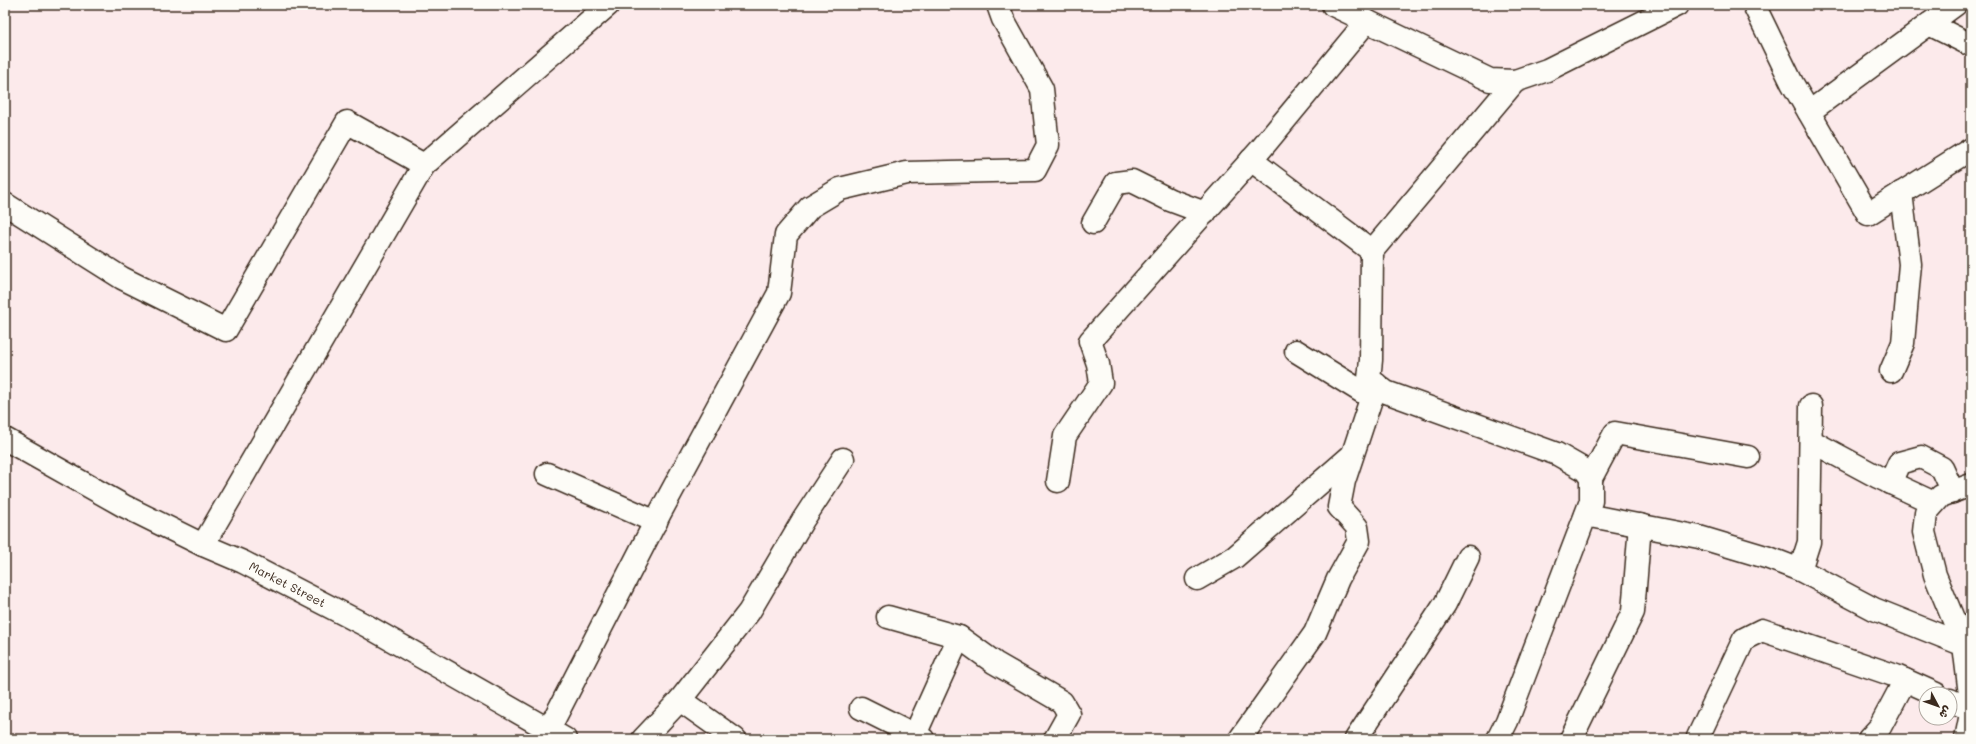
<svg xmlns="http://www.w3.org/2000/svg" width="1976" height="744" font-family="Mali,'Playpen Sans Arabic',sans-serif">
	<rect width="100%" height="100%" fill="#fceaeb"/>
	<filter id="ink" filterUnits="userSpaceOnUse"><feTurbulence type="fractalNoise" baseFrequency=".025" numOctaves="2"/><feDisplacementMap in="SourceGraphic" scale="8" xChannelSelector="R" yChannelSelector="G"/><feConvolveMatrix kernelMatrix="1 2 1 2 8 2 1 2 1" color-interpolation-filters="sRGB"/></filter>
	<g filter="url(#ink)">
		<g fill="none" stroke-linecap="round" stroke-linejoin="round">
			<g stroke="#3b2a1e" stroke-width="25">
				<g id="minor">
					<path d="M1333,5L1490,80L1515,81L1547,70L1677,5"/>
					<path d="M1754,5L1792,83L1868,214L1971,149"/>
					<path d="M1929,24L1971,45"/>
					<path d="M1809,112L1955,5"/>
					<path d="M1251,160L1372,251"/>
					<path d="M5,204L122,278L226,330L347,122L424,165"/>
					<path d="M1093,223L1116,183L1132,181L1170,200L1205,213"/>
					<path d="M1296,351L1372,398"/>
					<path d="M1891,371L1903,343L1910,264L1901,193"/>
					<path id="s1" d="M5,439L124,506L203,545L243,562L367,626L565,739"/>
					<path d="M1811,441L1878,477L1934,503"/>
					<path d="M547,474L656,522"/>
					<path d="M1591,478L1615,433L1748,457"/>
					<path d="M1058,481L1065,436L1101,383L1098,364L1090,341L1261,149L1367,21"/>
					<path d="M1890,483L1899,463L1921,457L1942,468L1953,492"/>
					<path d="M1586,515L1699,537L1769,558L1800,570L1874,609L1964,645L1971,703"/>
					<path d="M203,545L424,165L608,5"/>
					<path d="M1800,570L1809,542L1811,406"/>
					<path d="M1197,579L1235,557L1352,455"/>
					<path d="M888,617L959,637L995,663L1062,702L1069,714L1055,739"/>
					<path d="M1964,645L1935,575L1924,532L1926,513L1941,496L1971,485"/>
					<path d="M680,700L749,612L803,520L843,459"/>
					<path d="M1950,700L1971,710"/>
					<path d="M861,708L923,739"/>
					<path d="M549,729L660,513L779,293L786,235L810,207L840,189L907,173L1035,170L1048,145L1042,89L1003,19L998,5"/>
					<path d="M643,739L680,700L735,739"/>
					<path d="M913,739L959,637"/>
					<path d="M1240,739L1315,633L1338,579L1359,541L1357,527L1339,507L1344,481L1376,384"/>
					<path d="M1356,739L1445,604L1468,557"/>
					<path d="M1498,739L1507,721L1591,501V478L1585,470L1557,454L1386,392L1369,379L1371,360L1372,251L1515,81"/>
					<path d="M1571,739L1633,612L1640,525"/>
					<path d="M1699,739L1698,737L1744,639L1762,630L1896,676L1936,694"/>
					<path d="M1869,739L1880,727L1905,680"/>
					<path d="M1966,739L1971,714"/>
				</g>
			</g>
			<use href="#minor" stroke="#fdfcf7" stroke-width="22"/>
		</g>
	</g>
	<g text-anchor="middle" stroke-width="4" stroke-linejoin="round" paint-order="stroke">
		<g font-size="12" fill="#3b2a1e" stroke="#fdfcf7">
			<text dy="4" stroke="none"><textPath href="#s1" startOffset="318">Market Street</textPath></text>
		</g>
	</g>
	<rect width="1976" height="744" fill="none" stroke="#fdfcf7" stroke-width="20"/>
	<rect x="10" y="10" width="1956" height="724" fill="none" stroke="#3b2a1e" stroke-width="1.5" filter="url(#ink)"/>
	<g transform="translate(1938 706) rotate(131)"><circle r="19" fill="#fdfcf7" stroke="#afa8a0"/>
	<path d="M0-3L7 15L0 10L-7 15Z" fill="#3b2a1e"/>
	<text y="-6" font-size="11" font-weight="bold" text-anchor="middle" fill="#3b2a1e">ش</text>
	</g>
</svg>
